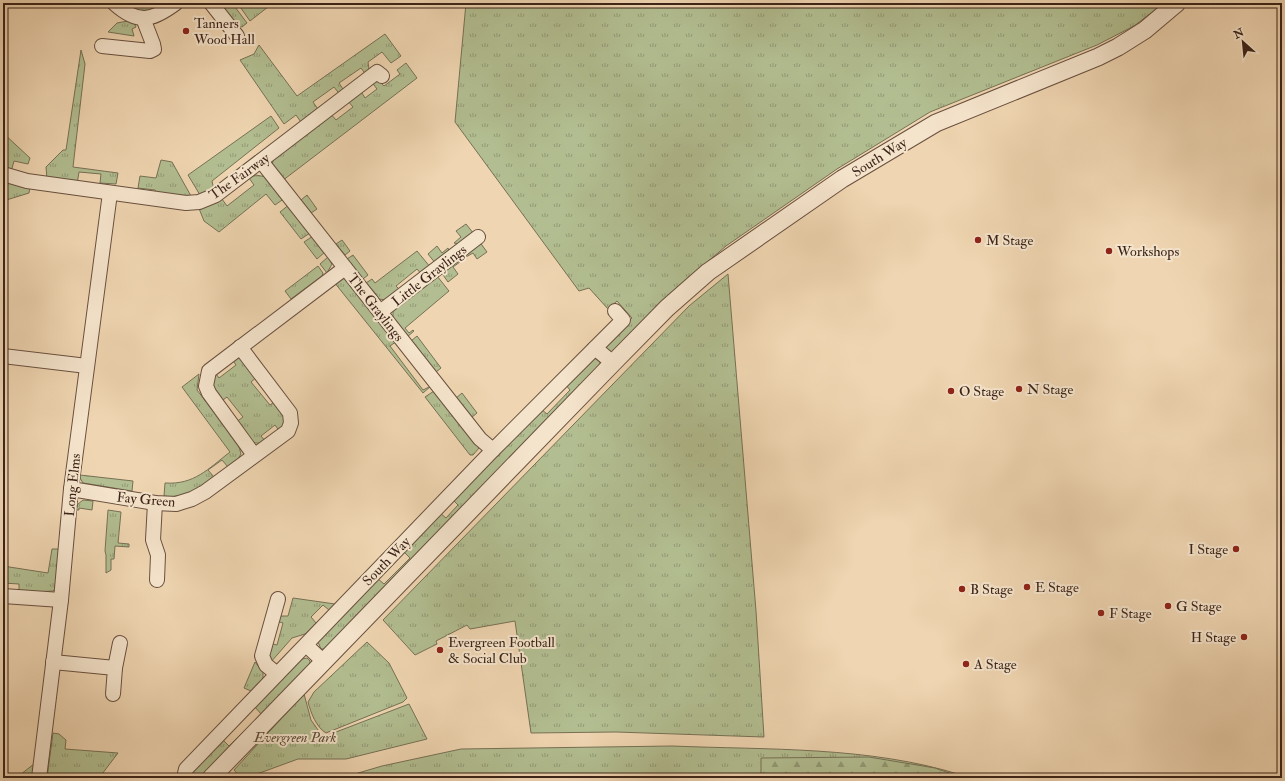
<svg xmlns="http://www.w3.org/2000/svg" width="1285" height="781" font-family="'IM FELL Double Pica',serif">
	<defs>
		<pattern id="grass-tufts" width="24" height="20" patternUnits="userSpaceOnUse"><rect width="24" height="20" fill="#b2be91"/><path d="M3 7l-1-3M5 7V3M7 7l1-3M15 17l-1-3M17 17v-4M19 17l1-3" fill="none" stroke="#929a76"/></pattern>
		<pattern id="forest-firs" width="22" height="20" patternUnits="userSpaceOnUse"><rect width="22" height="20" fill="#b2be91"/><path d="M5 1l3.5 6h-7zM16 11l3.5 6h-7z" fill="#929a76"/></pattern>
	</defs>
	<rect width="100%" height="100%" fill="#efd5b1"/>
	<filter id="stains"><feTurbulence type="fractalNoise" baseFrequency=".005" numOctaves="4"/><feColorMatrix values="0 0 0 0 .2 0 0 0 0 .09 0 0 0 0 .02 0 0 0 .5 -.17"/></filter>
	<radialGradient id="worn" r=".72"><stop offset=".6" stop-color="#630" stop-opacity="0"/><stop offset="1" stop-color="#630" stop-opacity=".3"/></radialGradient>
	<g fill="url(#grass-tufts)" stroke="#777155">
		<path d="M127,3H163L164,4C147,12 143,12 125,5Z"/>
		<path d="M225,3H232L247,23L242,27L234,24L222,7Z"/>
		<path d="M240,3H273L250,21L238,4Z"/>
		<path d="M466,3H1164L1134,26L1097,45L930,112L837,169L726,246L677,288L614,352L610,353L605,348L606,343L632,318L617,301L608,309L589,288L579,291L455,122Z"/>
		<path d="M128,21L134,23L136,27L132,29L134,36L108,32L117,23Z"/>
		<path d="M385,34L401,56L391,63L382,52L368,62L369,69L367,76L361,68L339,83L345,92L341,96L334,87L313,102L320,112L303,125L296,115L284,124L240,60L254,54L259,45L297,96Z"/>
		<path d="M81,50L85,64L73,167L118,173L116,184L100,183L101,174L79,172L77,184L47,179L46,167L63,150H66Z"/>
		<path d="M406,63L417,78L282,181L272,165L274,157L330,113L336,120L353,107L347,100L360,90L365,98L377,89L371,81L378,80L384,86L400,74L397,70Z"/>
		<path d="M271,116L279,128L212,181L214,190L200,195L188,175Z"/>
		<path d="M3,133L30,158L28,164L14,161L11,172L3,169Z"/>
		<path d="M161,160L172,162L191,196L159,194L155,190L138,188L140,176L156,178Z"/>
		<path d="M256,175L266,177L285,198L275,205L266,194L219,232L204,221L198,206L222,199L227,206L254,185L249,178Z"/>
		<path d="M3,181L30,187L29,193L3,201Z"/>
		<path d="M307,195L317,209L311,213L301,200Z"/>
		<path d="M290,204L310,233L301,239L280,212Z"/>
		<path d="M466,224L474,234L459,244L454,243L461,237L456,231Z"/>
		<path d="M313,236L325,252L317,259L304,242Z"/>
		<path d="M342,240L350,251L345,255L336,244Z"/>
		<path d="M479,241L487,252L477,259L473,253L466,257V254Z"/>
		<path d="M437,246L442,253L448,248L449,251L436,264L428,254Z"/>
		<path d="M417,251L431,268L422,275L417,269L396,286L401,291L387,300L378,299L376,294L366,283L372,279L375,283Z"/>
		<path d="M353,255L368,275L363,279L347,259Z"/>
		<path d="M328,257L332,259L330,261L332,264L327,273L320,264Z"/>
		<path d="M456,261L460,262L453,267L458,274L448,282L441,272Z"/>
		<path d="M318,266L323,273L322,276L291,299L285,291Z"/>
		<path d="M728,274L756,611L764,737L616,732L531,733L515,621L470,629L467,625L436,641L437,644L415,655L383,620L689,306Z"/>
		<path d="M437,276L449,291L405,328L409,333L413,330L414,331L407,337L393,318V311Z"/>
		<path d="M342,278H347L397,341L390,346L423,390L431,386L423,393L334,282Z"/>
		<path d="M417,336L441,368L436,372L411,341Z"/>
		<path d="M235,357H239L258,376L251,382L270,405L277,400L286,416L280,432L275,425L261,436L266,442C249,447 245,435 235,423L243,417L227,397L219,403L209,377L214,371L219,378L236,365L231,358Z"/>
		<path d="M593,357L600,362V366L326,649H321L318,642L377,578L384,584L410,558L403,551L440,513L446,518L458,505L453,500L541,409L547,414L570,390L565,384Z"/>
		<path d="M199,374L197,390L238,443L241,454L238,459L228,467L222,460L208,470L214,477C199,488 183,499 164,496L165,483C194,485 208,469 230,452L182,387Z"/>
		<path d="M434,391L479,448L473,455H470L425,397Z"/>
		<path d="M462,393L477,413L471,418L455,399Z"/>
		<path d="M80,475L133,481L132,491L83,483L80,478Z"/>
		<path d="M83,500L93,501L92,510L79,508V510H76L78,504Z"/>
		<path d="M108,510L121,512L118,543L129,544V547L115,546L114,559H111V570L106,573V555L105,551Z"/>
		<path d="M52,549H59L55,589L53,591L19,593V584L3,583V566L48,573Z"/>
		<path d="M293,598L335,604L329,610L323,605L311,617L316,623L305,634L292,638L270,663L267,649L269,643L277,645L283,623L276,621L279,616H288Z"/>
		<path d="M367,642L389,663L407,698L403,702L326,733C316,727 311,713 308,702L314,692Z"/>
		<path d="M307,658L310,661V669L202,778H191L192,772L223,740L229,746L261,714L255,707L302,659Z"/>
		<path d="M255,662L263,672V678L251,691L244,688Z"/>
		<path d="M304,694L311,720L323,737L409,704L427,739L346,759H298L246,778H241L234,770Z"/>
		<path d="M53,733L59,734L66,740L65,749L118,753L99,778H47Z"/>
		<path d="M672,746C768,750 869,746 961,775L965,778H292L300,775L348,776L382,766L461,749Z"/>
		<path d="M34,764L32,778H16Z"/>
	</g>
	<path fill="url(#forest-firs)" stroke="#777155" d="M869,757L935,768L963,778H761V758Z"/>
	<g fill="none" stroke-linecap="round" stroke-linejoin="round">
		<g stroke="#69503f" stroke-width="16">
			<g id="minor">
				<path d="M114,3C138,25 152,21 176,3"/>
				<path d="M211,3L237,36"/>
				<path d="M102,46L150,51L154,49L153,44L143,18"/>
				<path d="M261,161L480,439L493,450"/>
				<path d="M3,174L27,181L186,203L199,202L216,195L377,72L382,76"/>
				<path d="M380,312L478,237"/>
				<path d="M595,348L623,320L615,311"/>
				<path d="M3,356L87,366"/>
				<path d="M254,455L209,393L206,386L209,371L345,268"/>
				<path d="M71,489L155,503L176,504L192,499L205,492L288,431L291,423L290,413L240,347"/>
				<path d="M155,503L153,540L158,555L157,580"/>
				<path d="M3,596L61,600"/>
				<path d="M306,645L324,662"/>
				<path d="M53,662L115,668L113,694"/>
				<path d="M115,668L120,643"/>
				<path d="M277,674L266,665L262,656L278,599"/>
				<path d="M39,778L61,600L71,489L110,193"/>
				<path d="M184,778L186,769L493,450L595,348L613,363"/>
			</g>
		</g>
		<g stroke="#69503f" stroke-width="19">
			<path id="tertiary" d="M211,778L613,363L667,308L708,272L842,179L936,123L1098,57L1118,47L1145,30L1177,3"/>
		</g>
		<use href="#minor" stroke="#f5e4cc" stroke-width="14"/>
		<use href="#tertiary" stroke="#f5e4cc" stroke-width="17"/>
	</g>
	<g fill="#8f2418" stroke="#f5e4cc" stroke-width="1.5">
		<circle cx="186" cy="31" r="4"/>
		<circle cx="978" cy="240" r="4"/>
		<circle cx="1109" cy="251" r="4"/>
		<circle cx="1019" cy="389" r="4"/>
		<circle cx="951" cy="391" r="4"/>
		<circle cx="1236" cy="549" r="4"/>
		<circle cx="1027" cy="587" r="4"/>
		<circle cx="962" cy="589" r="4"/>
		<circle cx="1168" cy="606" r="4"/>
		<circle cx="1101" cy="613" r="4"/>
		<circle cx="1244" cy="637" r="4"/>
		<circle cx="440" cy="650" r="4"/>
		<circle cx="966" cy="664" r="4"/>
	</g>
	<g text-anchor="middle" stroke-width="4" stroke-linejoin="round" paint-order="stroke">
		<g font-size="14" fill="#3c2419" stroke="#f5e4cc" text-anchor="start">
			<text x="194" y="28">Tanners<tspan x="194" dy="16">Wood Hall</tspan></text>
			<text x="986" y="245">M Stage</text>
			<text x="1117" y="256">Workshops</text>
			<text x="1027" y="394">N Stage</text>
			<text x="959" y="396">O Stage</text>
			<text x="1228" y="554" text-anchor="end">I Stage</text>
			<text x="1035" y="592">E Stage</text>
			<text x="970" y="594">B Stage</text>
			<text x="1176" y="611">G Stage</text>
			<text x="1109" y="618">F Stage</text>
			<text x="1236" y="642" text-anchor="end">H Stage</text>
			<text x="448" y="647">Evergreen Football<tspan x="448" dy="16">&amp; Social Club</tspan></text>
			<text x="974" y="669">A Stage</text>
		</g>
		<g font-size="14" fill="#3c2419" stroke="#f5e4cc">
			<text transform="translate(879 157) rotate(-32)" y="5">South Way</text>
			<text transform="translate(239 176) rotate(-35)" y="5">The Fairway</text>
			<text transform="translate(429 275) rotate(-38)" y="5">Little Graylings</text>
			<text transform="translate(376 307) rotate(52)" y="5">The Graylings</text>
			<text transform="translate(72 485) rotate(-84)" y="5">Long Elms</text>
			<text transform="translate(146 499) rotate(5)" y="5">Fay Green</text>
			<text transform="translate(386 561) rotate(-46)" y="5">South Way</text>
		</g>
		<g font-size="14" font-style="italic" fill="#5a4a37" stroke="#f5e4cc">
			<text x="295" y="742">Evergreen Park</text>
		</g>
	</g>
	<rect width="1285" height="781" fill="none" stroke="#efd5b1" stroke-width="16"/>
	<rect x="4" y="4" width="1277" height="773" fill="none" stroke="#3c2419" stroke-width="2"/>
	<rect x="8" y="8" width="1269" height="765" fill="none" stroke="#3c2419"/>
	<g transform="translate(1243 42) rotate(333)" stroke="#f5e4cc" stroke-width="3" paint-order="stroke">
	<path d="M0-3L7 15L0 10L-7 15Z" fill="#3c2419"/>
	<text y="-6" font-size="11" font-weight="bold" text-anchor="middle" fill="#3c2419">N</text>
	</g>
	<rect width="100%" height="100%" filter="url(#stains)"/>
	<rect width="100%" height="100%" fill="url(#worn)"/>
</svg>
